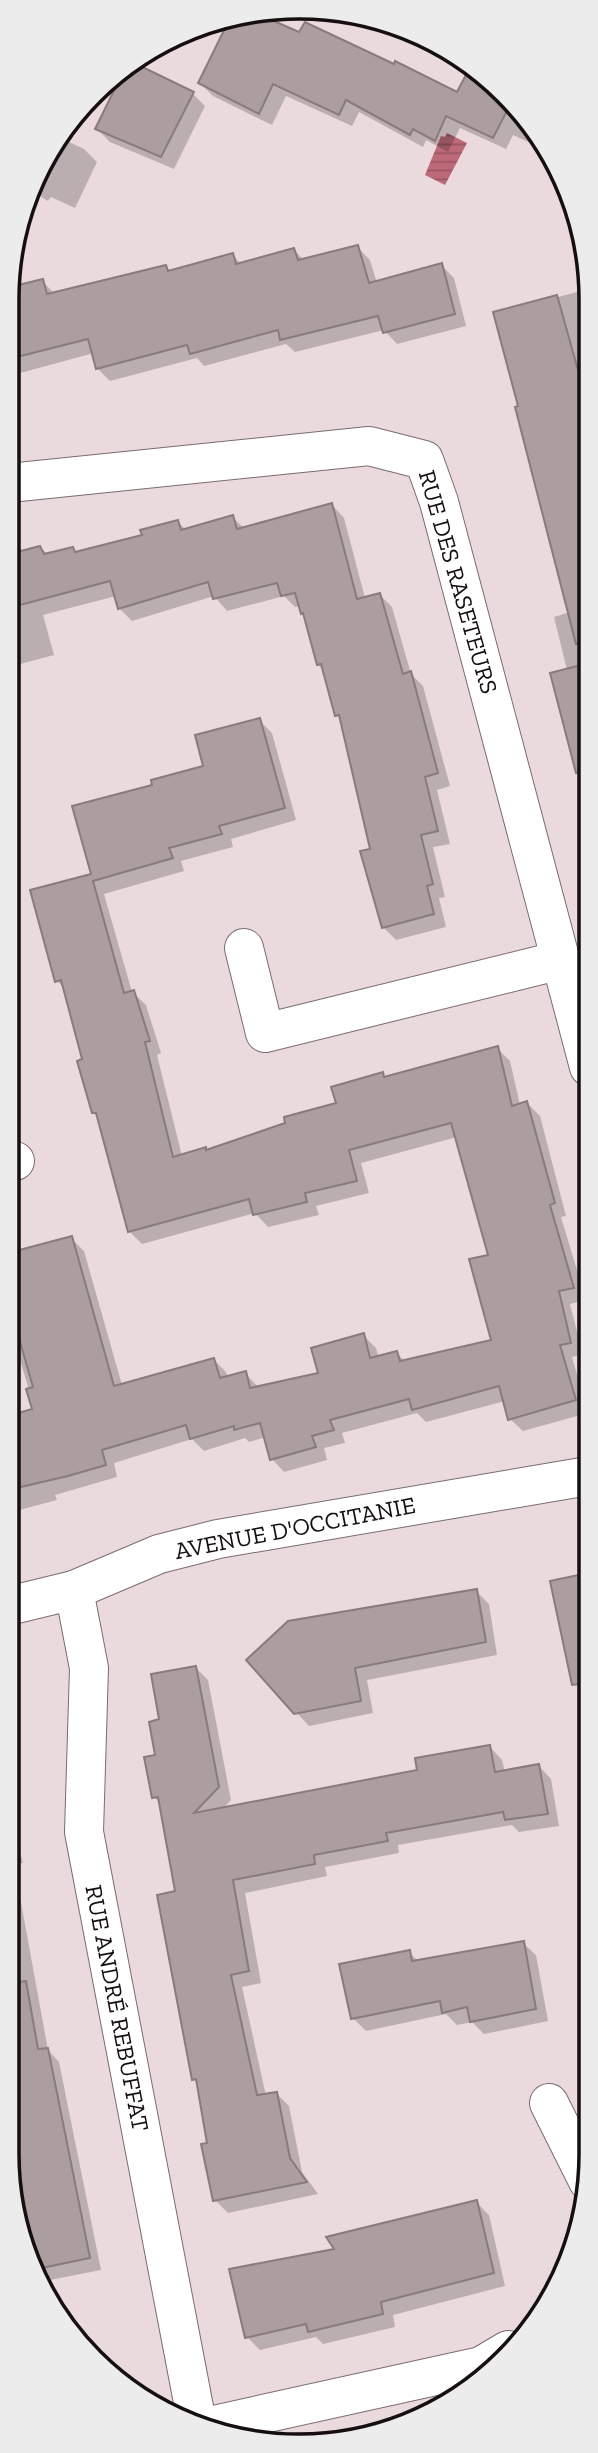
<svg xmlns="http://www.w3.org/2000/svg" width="598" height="2453" font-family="'Zilla Slab',serif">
	<defs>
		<pattern id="water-rules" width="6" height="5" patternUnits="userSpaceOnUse" patternTransform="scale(1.75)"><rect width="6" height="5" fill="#bd697a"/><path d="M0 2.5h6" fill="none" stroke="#985563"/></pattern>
	</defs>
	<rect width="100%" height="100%" fill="#eadadd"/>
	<path fill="url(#water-rules)" d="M447,133L467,143L445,185L425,175L441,136L445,137Z"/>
	<g fill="#0003">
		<path d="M247,15H255L279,28L458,95L472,68L506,93L537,136L533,144L513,135L506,149L460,128L448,152L426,140L423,147L359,112L352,126L286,96L272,125L213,96L200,83Z"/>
		<path d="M192,93L205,106L174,169L110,142L97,129Z"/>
		<path d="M60,138L84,149L97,162L75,208L51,197L48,201L33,192L46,153Z"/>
		<path d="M357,247L370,260L377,283L441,265L454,278L466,326L397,344L384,330L295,352L286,344L204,366L197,358L110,381L97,368L94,353L9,376L10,289L42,281L55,294L166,267L171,272L233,255L241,264L294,250L304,260Z"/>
		<path d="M589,289L587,347L589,775L577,736L567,670L554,617L570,612L495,313Z"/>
		<path d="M332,505L344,518L365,598L380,595L392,607L411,674L423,686L450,786L437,790L450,844L433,847L445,897L439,898L446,927L396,940L383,927L372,851L342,720L337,715L325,671L318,665L306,616L300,606L295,607L284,596L227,611L214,596L132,621L119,608L116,596L43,615L54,655L9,667V544L14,543L23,552L40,547L48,555L72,549L77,553L144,536L178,522L186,530L232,517L244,528Z"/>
		<path d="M259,720L272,733L296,820L231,839L233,847L181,861L184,871L104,894L132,992L146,1005L161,1053L157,1055L182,1156L205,1149L208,1151L254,1136L338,1104L383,1074L387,1078L497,1048L510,1061L520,1105L527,1103L540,1116L566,1216L561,1217L586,1300L570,1304L583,1355L572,1357L588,1413L523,1431L510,1419L505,1401L426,1422L417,1413L342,1433L345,1443L324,1448L327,1460L284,1472L272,1459L266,1437L249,1442L245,1438L204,1451L192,1439L114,1463L117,1477L55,1495L57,1500L8,1513V1418L35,1410L17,1350L8,1353V1255L71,1238L84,1251L122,1385L214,1360L226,1372L228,1378L245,1373L259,1388L320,1374L363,1335L376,1348L379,1358L397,1353L405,1362L493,1341L490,1256L457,1137L361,1163L369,1193L316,1206L319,1215L268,1227L255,1213L142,1244L129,1231L99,1117L94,1112L84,1060L65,989L57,981L93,875L154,786L206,767Z"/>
		<path d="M9,753L13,769L9,770Z"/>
		<path d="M9,1028L18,1061L8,1064Z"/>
		<path d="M588,1575V1644L576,1646L552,1582Z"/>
		<path d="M476,1591L489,1604L497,1655L367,1680L373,1713L309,1726L248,1660Z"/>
		<path d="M196,1668L208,1680L231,1800L222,1810L419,1772L490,1747L502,1760L505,1772L539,1766L551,1779L559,1826L519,1832L512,1825L398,1845L399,1853L325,1867L327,1876L245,1893L261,1983L242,1987L266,2096L277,2094L289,2106L302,2172L318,2194L228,2213L215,2200L209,2144L198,2083L194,2079L177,1893L161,1804L154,1797L161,1720Z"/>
		<path d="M8,1710L16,1753L8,1755Z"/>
		<path d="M8,1763L20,1833L15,1834L23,1863L14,1864L48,2050L59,2062L101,2270L40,2282L29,2265L7,2148Z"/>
		<path d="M523,1943L536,1955L548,2021L484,2034L472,2022L457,2025L446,2014L366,2031L353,2018L409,1952L418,1961Z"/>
		<path d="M476,2202L489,2215L505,2286L393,2315L395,2327L323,2344L316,2337L260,2350L247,2337L337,2250Z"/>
	</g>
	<g fill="#ac9d9f" stroke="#897b7d" stroke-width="2">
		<path d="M260,15L299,32L305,22L394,64L395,61L457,92L470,67L506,93L512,101L493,138L446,116L435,141L413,129L410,135L346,100L339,115L273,84L259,114L198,83L231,16Z"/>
		<path d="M132,62L194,92L161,157L95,129L127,64Z"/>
		<path d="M358,245L369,283L442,263L455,314L383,333L378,316L280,340L278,330L190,354L187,345L96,369L88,339L9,359L10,287L43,279L47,294L166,265L168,271L233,253L236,264L294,248L298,260Z"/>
		<path d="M557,295L583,388L589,387V642L576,644L515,407L518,406L493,312Z"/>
		<path d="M332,503L357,599L380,593L403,674L411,671L438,773L425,777L438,831L421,835L433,884L427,886L434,914L382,928L360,851L370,849L339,715L335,716L321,664L317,665L303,613L301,614L295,593L281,596L277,583L213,599L208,582L118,609L110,581L9,608V554L40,546L44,554L73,547L75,552L142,535L140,530L178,520L181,530L233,515L237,529Z"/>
		<path d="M589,663V771L576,773L550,673Z"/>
		<path d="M260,718L285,808L219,826L222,834L169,848L173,858L93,881L124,993L134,990L150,1041L145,1042L173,1157L206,1147V1150L253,1134L285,1123L284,1117L336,1103L331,1087L383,1072L384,1077L498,1046L512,1106L527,1101L555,1203L550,1205L574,1288L559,1291L571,1343L560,1345L576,1400L508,1420L499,1386L412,1410L409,1399L330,1420L334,1430L312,1436L316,1447L270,1460L260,1423L234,1430V1426L190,1439L186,1425L102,1450L106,1465L68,1476L8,1490V1416L32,1409L26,1389L33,1387L8,1300V1253L72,1236L114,1386L214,1358L220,1378L246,1371L250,1388L318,1373L311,1348L364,1333L370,1358L397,1351L400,1361L491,1340L469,1259L488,1255L451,1123L349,1150L357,1181L305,1193L307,1202L253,1215L249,1199L128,1232L96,1113H92L77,1061L82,1059L61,980L55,982L30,890L91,874L72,806L152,785L151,780L203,766L195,735Z"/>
		<path d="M588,1573V1683L572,1685L550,1581Z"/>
		<path d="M477,1589L486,1642L355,1668L361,1701L294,1714L246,1660L288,1621Z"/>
		<path d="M196,1666L219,1787L194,1813L417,1770L415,1758L490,1745L495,1772L539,1764L548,1814L505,1820L503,1812L386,1833L388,1841L314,1855L315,1864L233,1880L249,1971L231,1975L257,2095L277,2092L290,2158L307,2182L213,2201L201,2144L207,2143L196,2079L192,2080L157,1895L175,1891L158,1797L152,1798L144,1757L155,1755L149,1722L159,1719L151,1674Z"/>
		<path d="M524,1941L536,2009L470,2022L467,2007L442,2013L440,2001L351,2019L339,1964L410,1950L412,1961Z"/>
		<path d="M26,1981L38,2049L48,2048L90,2258L32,2270L7,2154V1983Z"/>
		<path d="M477,2200L494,2273L381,2302L383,2314L308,2332L306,2324L245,2338L229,2269L334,2249L326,2237Z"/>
	</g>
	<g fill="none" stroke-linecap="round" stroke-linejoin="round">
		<g stroke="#7a6c6e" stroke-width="40">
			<g id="minor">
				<path d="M9,483L369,446L424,460L439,502L589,1067"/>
				<path d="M244,948L265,1033L561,960"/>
				<path d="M8,1162L15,1161"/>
				<path d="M74,1590L89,1668L84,1832L197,2423"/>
				<path d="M8,1606L74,1590L159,1554L218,1539L588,1476"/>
				<path d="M549,2103L588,2181"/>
				<path d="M209,2426L481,2366L508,2350"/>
			</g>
		</g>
		<use href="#minor" stroke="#fff" stroke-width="38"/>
	</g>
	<g text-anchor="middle" stroke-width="6" stroke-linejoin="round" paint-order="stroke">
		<g font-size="24" fill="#150f10" stroke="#fff">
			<text transform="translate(458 582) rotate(74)" y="8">RUE DES RASETEURS</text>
			<text transform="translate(295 1528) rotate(-11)" y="8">AVENUE D'OCCITANIE</text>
			<text transform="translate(117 2008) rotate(79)" y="8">RUE ANDRÉ REBUFFAT</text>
		</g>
	</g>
	<path d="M0 0H598V2453H0ZM299 19H299A280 280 0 0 1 579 299V2154A280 280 0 0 1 299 2434H299A280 280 0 0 1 19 2154V299A280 280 0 0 1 299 19Z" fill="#ececec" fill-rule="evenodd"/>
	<path fill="none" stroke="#150f10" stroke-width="3.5" d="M299 19H299A280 280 0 0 1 579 299V2154A280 280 0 0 1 299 2434H299A280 280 0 0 1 19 2154V299A280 280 0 0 1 299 19Z"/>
</svg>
